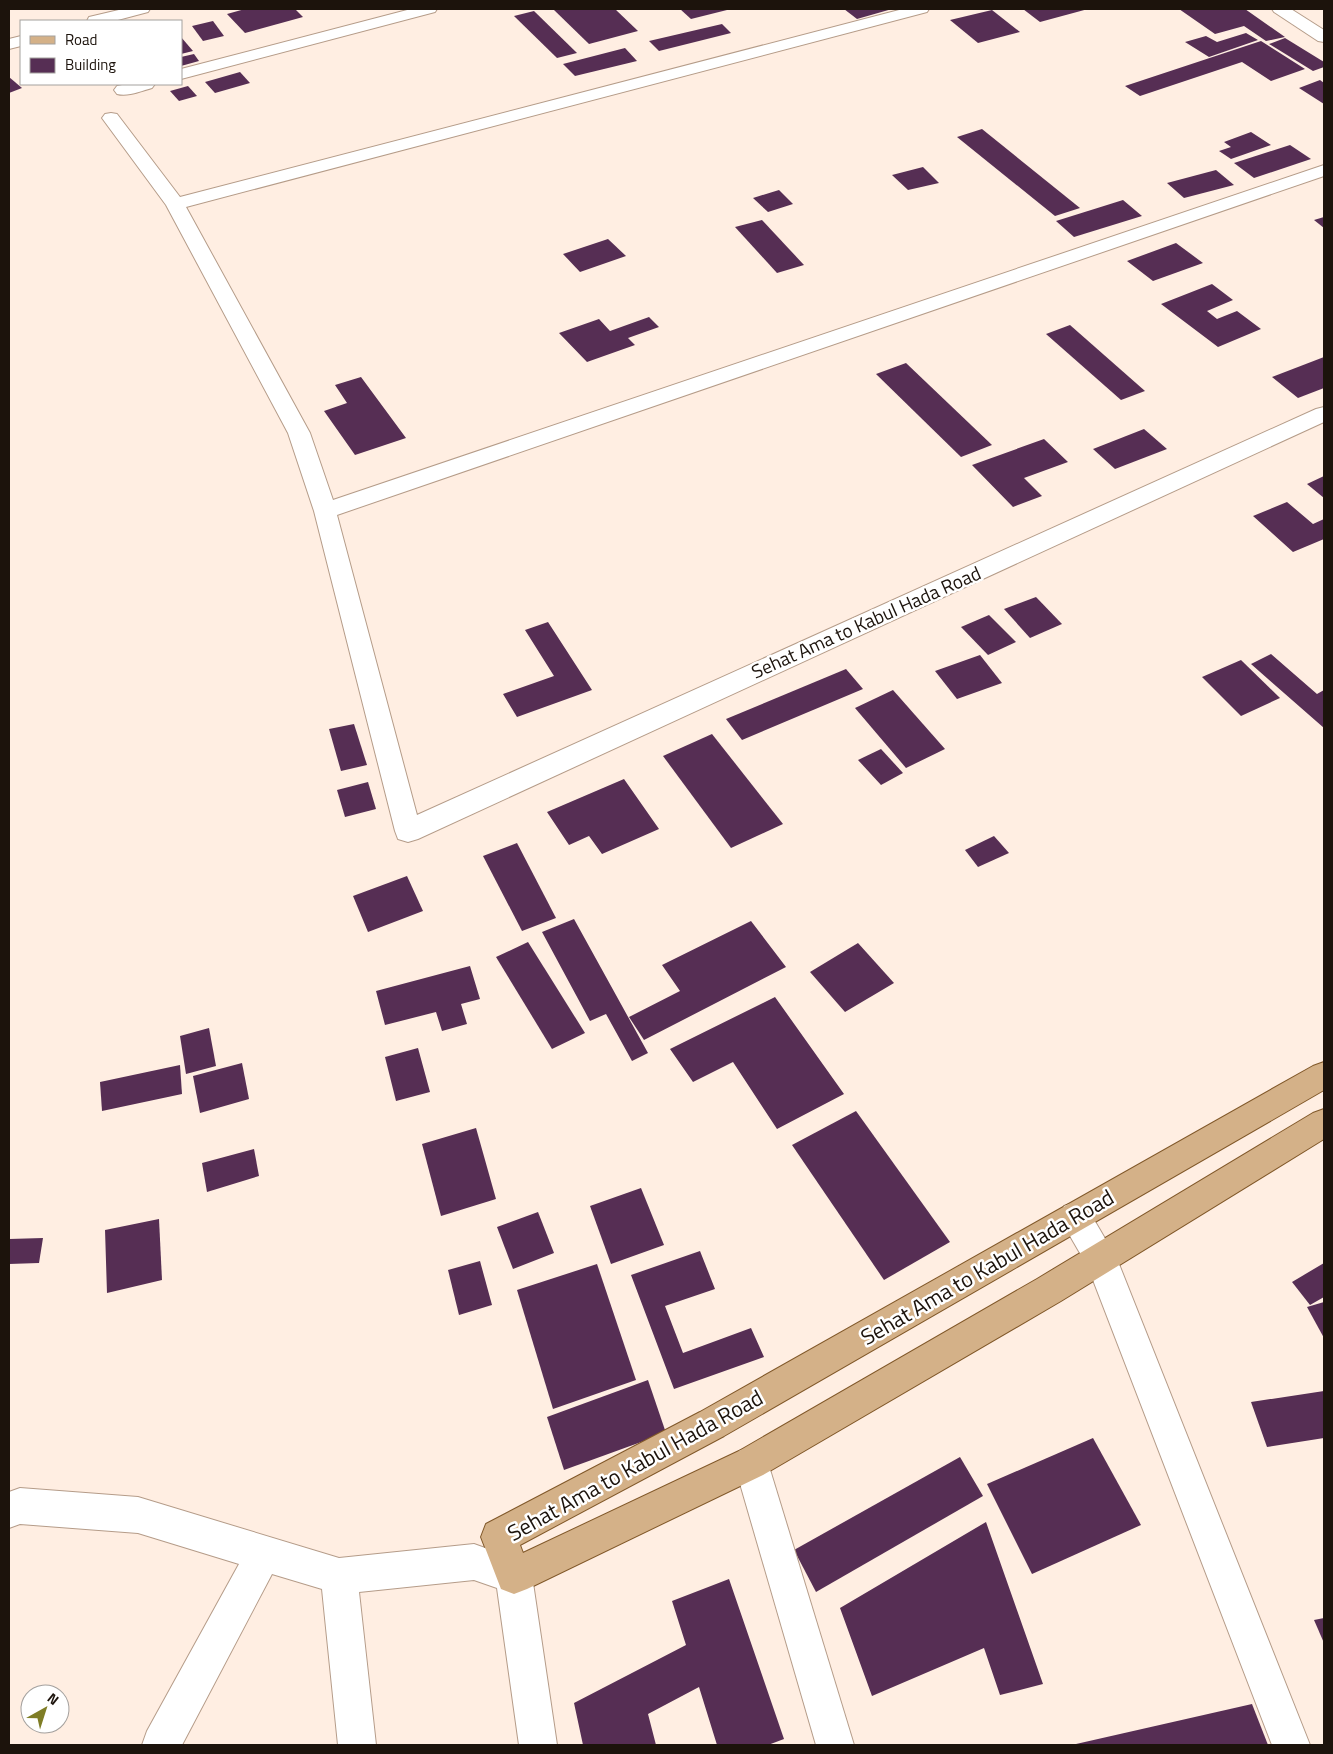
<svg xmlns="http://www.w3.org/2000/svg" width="1333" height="1754" font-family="'Titillium Web',sans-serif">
	<rect width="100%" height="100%" fill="#ffeee2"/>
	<g fill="#562e54">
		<path d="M245,9H295L303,17L245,33L227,14Z"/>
		<path d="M553,9H615L638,31L589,44Z"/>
		<path d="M680,9H731L691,19Z"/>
		<path d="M844,9H892L857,19Z"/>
		<path d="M1023,9H1088L1040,22Z"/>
		<path d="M1179,9H1245L1285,37L1266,41L1244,26L1215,34Z"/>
		<path d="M992,10L1020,32L978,43L950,20Z"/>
		<path d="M534,11L577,53L557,58L514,16Z"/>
		<path d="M213,21L224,36L203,41L192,26Z"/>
		<path d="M722,24L731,33L659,51L649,41Z"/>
		<path d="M1246,33L1258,40L1209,57L1185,42L1206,36L1217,42Z"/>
		<path d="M181,37L193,51L181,54Z"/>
		<path d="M1285,38L1324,62V67L1313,71L1269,44Z"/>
		<path d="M1261,41L1305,69L1271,81L1242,62L1140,96L1125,86Z"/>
		<path d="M625,48L637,61L575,76L563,64Z"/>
		<path d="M194,54L199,61L181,66V57Z"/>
		<path d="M240,72L250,83L215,93L205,82Z"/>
		<path d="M9,77L22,88L9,93Z"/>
		<path d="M1320,80L1324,83V104L1299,88Z"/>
		<path d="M188,86L197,96L179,101L170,91Z"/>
		<path d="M982,129L1080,208L1055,216L957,137Z"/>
		<path d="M1251,132L1271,145L1231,159L1219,151L1231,147L1224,142Z"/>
		<path d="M1290,145L1311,159L1254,178L1234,163Z"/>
		<path d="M923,167L939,183L908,190L892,175Z"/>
		<path d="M1216,170L1234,185L1184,198L1167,183Z"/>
		<path d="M779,190L793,204L768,212L753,198Z"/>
		<path d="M1123,200L1142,216L1074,237L1056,221Z"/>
		<path d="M1324,217V228L1314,220Z"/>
		<path d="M762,220L804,265L777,273L735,227Z"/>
		<path d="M608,239L626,256L580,272L563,254Z"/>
		<path d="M1176,243L1203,263L1153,281L1127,261Z"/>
		<path d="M1212,284L1233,300L1207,311L1217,319L1237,311L1261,329L1218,347L1161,304Z"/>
		<path d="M649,317L659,327L628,338L635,345L587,362L559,333L599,319L610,331Z"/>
		<path d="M1070,325L1145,391L1121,400L1046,334Z"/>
		<path d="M1324,357V388L1298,398L1272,377Z"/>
		<path d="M906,363L992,445L961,457L876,374Z"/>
		<path d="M361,377L406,438L355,455L324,411L347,403L335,385Z"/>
		<path d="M1144,429L1167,449L1115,469L1093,449Z"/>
		<path d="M1044,439L1068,462L1024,478L1042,496L1013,507L972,465Z"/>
		<path d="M1324,476V498L1307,484Z"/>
		<path d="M1287,502L1313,524L1324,519V539L1293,552L1253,516Z"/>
		<path d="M1036,597L1062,624L1030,638L1004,609Z"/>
		<path d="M989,615L1016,642L988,655L961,627Z"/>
		<path d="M548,622L592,690L517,717L503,694L554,676L525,630Z"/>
		<path d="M1271,654L1317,694L1324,690V728L1251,664Z"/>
		<path d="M980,655L1002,683L957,699L935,671Z"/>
		<path d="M1241,660L1280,698L1241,716L1202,677Z"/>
		<path d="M846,669L863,689L742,740L726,719Z"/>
		<path d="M893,690L945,749L906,768L855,708Z"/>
		<path d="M354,724L367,765L341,771L329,729Z"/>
		<path d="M712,734L783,824L731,848L663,756Z"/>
		<path d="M881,749L903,773L881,785L858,760Z"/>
		<path d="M624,779L659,829L602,854L589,836L569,845L547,812Z"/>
		<path d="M368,782L376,809L345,817L337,790Z"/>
		<path d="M994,836L1009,853L978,867L965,850Z"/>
		<path d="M517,843L556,918L522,931L483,856Z"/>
		<path d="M407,876L423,911L368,932L353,896Z"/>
		<path d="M574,919L648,1053L632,1061L606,1014L590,1021L542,932Z"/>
		<path d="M751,921L786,967L644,1040L629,1017L680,991L662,965Z"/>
		<path d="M528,942L585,1033L552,1049L496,957Z"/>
		<path d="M858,943L894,983L845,1012L810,972Z"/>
		<path d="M470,966L480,999L461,1004L467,1024L442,1031L436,1012L385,1025L376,991Z"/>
		<path d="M775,997L844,1094L777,1129L733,1062L693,1082L670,1049Z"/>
		<path d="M209,1028L216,1066L186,1074L180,1036Z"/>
		<path d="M418,1048L430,1092L396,1101L385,1057Z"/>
		<path d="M242,1063L249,1099L200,1113L193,1076Z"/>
		<path d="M180,1065L182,1094L102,1111L100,1082Z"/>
		<path d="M856,1111L950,1242L884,1280L792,1145Z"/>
		<path d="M476,1128L496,1199L441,1216L422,1144Z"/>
		<path d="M254,1149L259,1176L207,1192L202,1163Z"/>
		<path d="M641,1188L664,1245L611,1264L590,1206Z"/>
		<path d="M538,1212L554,1253L513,1269L497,1227Z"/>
		<path d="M159,1219L162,1280L107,1293L105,1230Z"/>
		<path d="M43,1238L39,1263L9,1264V1239Z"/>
		<path d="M700,1251L715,1289L665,1306L683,1353L751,1328L764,1357L674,1389L631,1275Z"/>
		<path d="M480,1261L492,1305L459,1315L448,1270Z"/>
		<path d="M1324,1263V1297L1310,1305L1292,1282Z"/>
		<path d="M597,1264L636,1380L553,1409L517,1290Z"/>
		<path d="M1324,1302V1338L1307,1307Z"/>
		<path d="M648,1380L666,1433L564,1470L547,1417Z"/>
		<path d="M1324,1391V1438L1267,1447L1251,1402Z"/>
		<path d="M1093,1438L1141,1525L1032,1574L987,1484Z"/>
		<path d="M960,1457L983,1496L816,1592L794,1550Z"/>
		<path d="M986,1522L1043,1684L1000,1695L984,1648L872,1696L840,1608Z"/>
		<path d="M729,1579L784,1739L768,1745H717L699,1687L648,1714L656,1745H583L574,1703L686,1645L672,1601Z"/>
		<path d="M1324,1618V1643L1314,1620Z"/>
		<path d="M1252,1704L1268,1745H1076V1744Z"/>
	</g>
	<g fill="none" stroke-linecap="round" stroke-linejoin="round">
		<g stroke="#b59c89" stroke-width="2">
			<g id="minor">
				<path d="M123,9H150L148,12L114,21H87L89,17Z"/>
				<path d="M411,9H437L435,12L181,79V69Z"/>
				<path d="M903,9H929L927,12L186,207L310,433L333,500L1324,165V176L337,515L417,815L1316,409L1324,407V422L418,839L408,842L398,839L395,831L314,511L288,433L166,205L102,118L105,114L111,113L117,114L180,197Z"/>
				<path d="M1272,9H1291L1324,30V42L1318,41L1274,12Z"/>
				<path d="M21,36V46L9,49V39Z"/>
				<path d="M127,84H155L152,88C141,91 128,97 117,94L114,90L117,86Z"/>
				<path d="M1075,1202L1086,1206L1117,1259L1310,1745H1272L1088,1267L1059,1217L1064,1206Z"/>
				<path d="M751,1446L763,1451L768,1463L854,1745H816L734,1463L739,1451Z"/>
				<path d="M20,1488L138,1497L339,1558L474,1544L527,1563L532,1576L557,1745H519L497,1588L474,1580L359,1592L376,1745H338L322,1589L272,1574L182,1745H142L147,1731L239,1564L138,1533L20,1524L9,1528V1492Z"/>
			</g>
		</g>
		<g stroke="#815829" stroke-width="2">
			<path id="major" d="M1324,1062V1090L724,1436L520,1545L523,1553L739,1451L1037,1279L1313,1113L1324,1109V1139L1061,1301L763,1475L527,1589L514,1594L501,1589L481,1537L486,1524L700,1412L1313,1066Z"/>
		</g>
		<use href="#minor" fill="#fff" fill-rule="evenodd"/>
		<use href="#major" fill="#d4b188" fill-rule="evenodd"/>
	</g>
	<g text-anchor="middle" stroke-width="5" stroke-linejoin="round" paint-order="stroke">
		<g font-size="19" fill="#1c130c" stroke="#fff">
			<text transform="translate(866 622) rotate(-24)" y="7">Sehat Ama to Kabul Hada Road</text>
		</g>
		<g font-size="22" fill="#1c130c" stroke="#fff">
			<text transform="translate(987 1267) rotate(-30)" y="8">Sehat Ama to Kabul Hada Road</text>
			<text transform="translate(635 1465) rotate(-29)" y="8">Sehat Ama to Kabul Hada Road</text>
		</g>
	</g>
	<rect width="1333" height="1754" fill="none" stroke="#1c130c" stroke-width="20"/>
	<rect x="20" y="20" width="162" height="65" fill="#ffffff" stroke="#a4a19e"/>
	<rect x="30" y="36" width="25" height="8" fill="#d4b188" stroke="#a4a19e"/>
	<text x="65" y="45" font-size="15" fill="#1c130c">Road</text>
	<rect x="30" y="58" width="25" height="15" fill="#562e54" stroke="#a4a19e"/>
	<text x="65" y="70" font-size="15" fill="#1c130c">Building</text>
	<g transform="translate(45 1709) rotate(39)"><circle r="24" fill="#ffffff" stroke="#a4a19e"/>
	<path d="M0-4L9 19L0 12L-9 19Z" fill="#7f7d25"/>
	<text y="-8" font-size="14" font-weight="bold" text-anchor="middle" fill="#1c130c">N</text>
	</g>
</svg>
